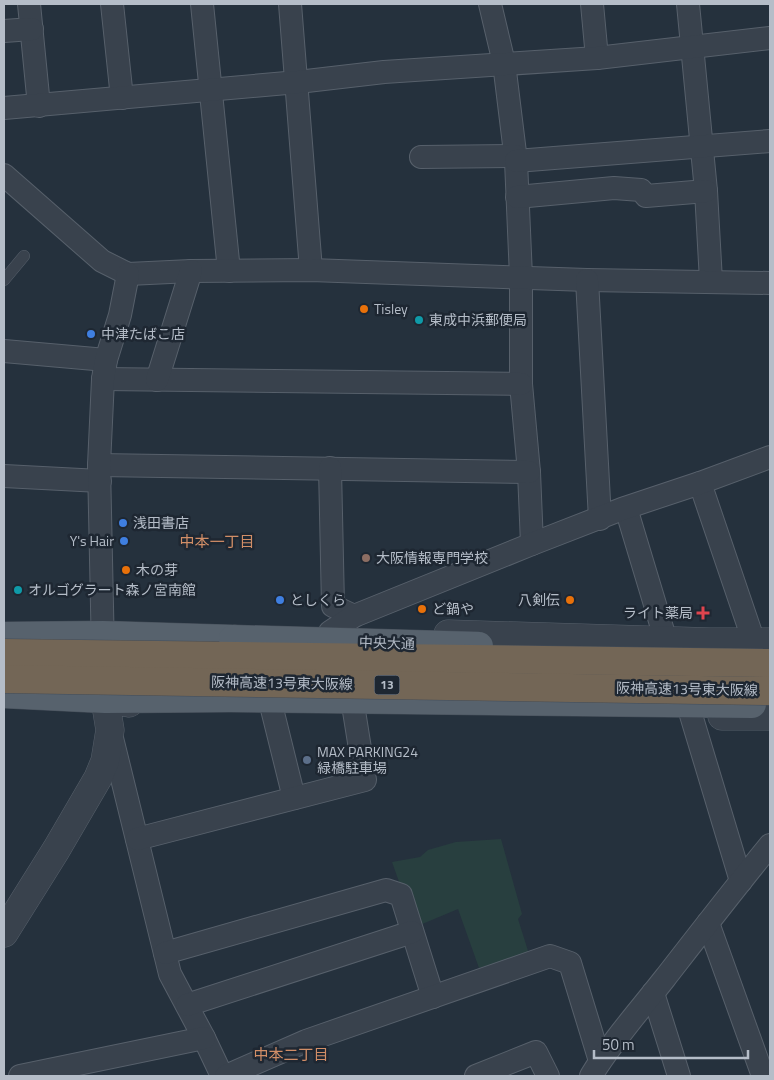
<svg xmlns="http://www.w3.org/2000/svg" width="774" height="1080" font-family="'Titillium Web','Noto Sans JP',sans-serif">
	<rect width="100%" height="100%" fill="#25313d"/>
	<path fill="#283f3f" d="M501,839L522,914L518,919L529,954L479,968L458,909L415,927L392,862L420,857L428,850L456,842Z"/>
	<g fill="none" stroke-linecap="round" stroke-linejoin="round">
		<g stroke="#57606b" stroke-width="12">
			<path id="service" d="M4,280L24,256"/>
		</g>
		<g stroke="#57606b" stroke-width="24">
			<g id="minor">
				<path d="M29,4L39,106"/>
				<path d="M112,4L122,98"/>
				<path d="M202,4L229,271"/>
				<path d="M290,4L311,270"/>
				<path d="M490,4L504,63L516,161L521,277V384L529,472L532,544"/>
				<path d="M592,4L597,58"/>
				<path d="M688,4L706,191L711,281"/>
				<path d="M4,31L32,29"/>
				<path d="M4,108L298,82L384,72L597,58L770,38"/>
				<path d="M421,157L515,156"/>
				<path d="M516,161L770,141"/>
				<path d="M4,175L102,261L128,274L191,271L311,270L587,280L770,283"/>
				<path d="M517,197L614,188L641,190L646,196L706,191"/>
				<path d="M587,280L600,519"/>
				<path d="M4,351L106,360"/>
				<path d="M103,379L521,384"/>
				<path d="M157,380L191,271"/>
				<path d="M99,465L529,472"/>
				<path d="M330,468L333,606L354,616"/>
				<path d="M4,476L100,481"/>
				<path d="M700,483L754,642"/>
				<path d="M626,508L666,641"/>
				<path d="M330,632L354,616L532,544L622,509L700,483L770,457"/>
				<path d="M103,653L99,465L103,379L106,360L120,315L128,274"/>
				<path d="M272,709L294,798"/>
				<path d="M691,715L741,881"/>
				<path d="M111,734L170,974L204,1038L222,1076"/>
				<path d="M137,839L365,780L354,711"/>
				<path d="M708,923L763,1076"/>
				<path d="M165,953L386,890L401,895L433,997"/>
				<path d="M653,993L679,1076"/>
				<path d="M187,1005L412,932"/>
				<path d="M20,1076L204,1038"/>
				<path d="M226,1076L306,1041L550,956L570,963L600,1061"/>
				<path d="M476,1076L536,1052L548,1076"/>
				<path d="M591,1076C612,1041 640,1010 665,978C700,933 734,889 770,845"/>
			</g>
		</g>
		<g stroke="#57606b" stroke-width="29">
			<g id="tertiary">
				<path d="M448,634L710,642H770"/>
				<path d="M722,716H770"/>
				<path d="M4,933L56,850L98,778L105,761L110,730L105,699L129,703"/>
			</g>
		</g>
		<g stroke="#454e59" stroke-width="29">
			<g id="primary">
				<path d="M4,636L103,635L233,639"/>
				<path d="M4,694L105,699L230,698L752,704"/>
			</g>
		</g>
		<use href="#service" stroke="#39424d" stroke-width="11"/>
		<use href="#minor" stroke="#39424d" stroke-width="22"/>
		<use href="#tertiary" stroke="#39424d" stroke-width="28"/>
		<use href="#primary" stroke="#57626d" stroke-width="28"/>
		<g stroke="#454e59" stroke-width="29" stroke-linecap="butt">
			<path id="primary-bridge" d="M233,639L479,646"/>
		</g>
		<g stroke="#444d58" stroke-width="29" stroke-linecap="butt">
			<g id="motorway-bridge">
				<path d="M4,653L770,663"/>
				<path d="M4,679L770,691"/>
			</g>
		</g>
		<use href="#primary-bridge" stroke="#57626d" stroke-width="28"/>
		<use href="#motorway-bridge" stroke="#736656" stroke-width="28"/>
	</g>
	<g fill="#e8710a" stroke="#1e2732" stroke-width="2">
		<circle cx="364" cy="309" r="5"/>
		<circle cx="126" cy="570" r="5"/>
		<circle cx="570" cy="600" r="5"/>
		<circle cx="422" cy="609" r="5"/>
	</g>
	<g fill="#0f9aa8" stroke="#1e2732" stroke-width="2">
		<circle cx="419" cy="320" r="5"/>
		<circle cx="18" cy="590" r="5"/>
	</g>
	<g fill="#3f7fe0" stroke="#1e2732" stroke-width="2">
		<circle cx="91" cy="334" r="5"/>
		<circle cx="123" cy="523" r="5"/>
		<circle cx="124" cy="541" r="5"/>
		<circle cx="280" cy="600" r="5"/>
	</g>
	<circle fill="#8d6e63" stroke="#1e2732" stroke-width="2" cx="366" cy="558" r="5"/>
	<path fill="#e0444e" stroke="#1e2732" stroke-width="2" d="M700.5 605.5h5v5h5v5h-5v5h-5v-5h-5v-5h5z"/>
	<circle fill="#5c6f8a" stroke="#1e2732" stroke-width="2" cx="307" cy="760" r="5"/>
	<g text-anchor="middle" stroke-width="5" stroke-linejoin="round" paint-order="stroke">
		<rect fill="#1e2732" stroke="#88909b" stroke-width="1" x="374.5" y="675.5" width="25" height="19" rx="4"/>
		<g font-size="12" font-weight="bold" fill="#b5bdc8">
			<text x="387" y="689">13</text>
		</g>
		<g font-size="14" fill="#b5bdc8" stroke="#1e2732" text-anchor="start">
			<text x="374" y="314">Tisley</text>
			<text x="429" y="325">東成中浜郵便局</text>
			<text x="101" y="339">中津たばこ店</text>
			<text x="133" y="528">浅田書店</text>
			<text x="114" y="546" text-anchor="end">Y's Hair</text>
			<text x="376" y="563">大阪情報専門学校</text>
			<text x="136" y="575">木の芽</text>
			<text x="28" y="595">オルゴグラート森ノ宮南館</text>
			<text x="290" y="605">としくら</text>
			<text x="560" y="605" text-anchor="end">八剣伝</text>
			<text x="432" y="614">ど鍋や</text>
			<text x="693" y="618" text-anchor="end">ライト薬局</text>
			<text x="317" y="757">MAX PARKING24<tspan x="317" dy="16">緑橋駐車場</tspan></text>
		</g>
		<g font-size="14" fill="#b5bdc8" stroke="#1e2732">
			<text transform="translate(387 643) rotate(2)" y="5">中央大通</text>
			<text transform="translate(282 683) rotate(1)" y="5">阪神高速13号東大阪線</text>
			<text transform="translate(687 689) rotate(1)" y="5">阪神高速13号東大阪線</text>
		</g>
		<g font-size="15" fill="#d18e67" stroke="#1e2732">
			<text x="217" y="547">中本一丁目</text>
			<text x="291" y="1060">中本二丁目</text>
		</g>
	</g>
	<rect width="774" height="1080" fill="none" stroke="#b5bdc8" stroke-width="10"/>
	<path d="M594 1050v8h154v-8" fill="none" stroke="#b5bdc8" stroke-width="2.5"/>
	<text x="602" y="1050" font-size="15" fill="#b5bdc8" stroke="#1e2732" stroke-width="4" paint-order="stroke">50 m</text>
</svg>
